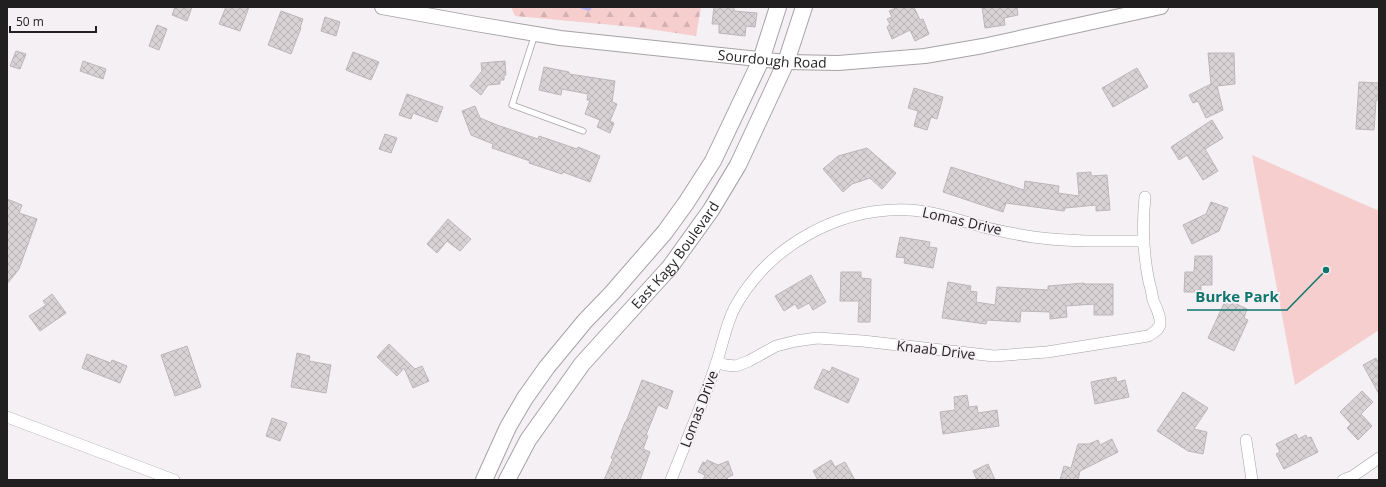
<svg xmlns="http://www.w3.org/2000/svg" width="1386" height="487" font-family="'Open Sans',sans-serif">
	<defs>
		<pattern id="forest-firs" width="22" height="20" patternUnits="userSpaceOnUse"><rect width="22" height="20" fill="#f6cece"/><path d="M5 1l3.5 6h-7zM16 11l3.5 6h-7z" fill="#d3b0b1"/></pattern>
		<pattern id="building-cross-hatch" width="8" height="8" patternUnits="userSpaceOnUse"><rect width="8" height="8" fill="#d8d2d4"/><path d="M0 0l8 8M0 8l8-8" fill="none" stroke="#b9b4b6"/></pattern>
	</defs>
	<rect width="100%" height="100%" fill="#f5f0f4"/>
	<path fill="#f6cece" d="M1252,155L1377,210L1379,206V330L1295,385Z"/>
	<path fill="url(#forest-firs)" d="M511,7H701L696,36L635,27L515,16Z"/>
	<g fill="none" stroke-linecap="round" stroke-linejoin="round">
		<path stroke="#bab2f3" stroke-width="3.5" d="M582,7L589,9L590,7"/>
	</g>
	<g fill="url(#building-cross-hatch)" stroke="#bcb6b8">
		<path d="M175,7H192L187,21L172,15Z"/>
		<path d="M226,7H249L240,31L219,24Z"/>
		<path d="M714,7H734V11L757,13L755,27L746,26L745,36L719,33V24H712Z"/>
		<path d="M898,7H914L920,20L923,19L929,34L915,41L910,30L892,39L887,27L890,24L887,19L892,17L889,11Z"/>
		<path d="M982,7H1017L1018,15L1004,18L1005,25L985,28Z"/>
		<path d="M281,11L303,19L300,28H301L291,54L268,45Z"/>
		<path d="M325,17L340,22L336,36L321,31Z"/>
		<path d="M157,25L167,29L159,50L149,46Z"/>
		<path d="M16,51L26,54L20,69L10,66Z"/>
		<path d="M353,52L379,62L371,80L346,70Z"/>
		<path d="M1208,53H1234L1235,84L1217,86L1223,110L1206,118L1198,101L1193,103L1189,95L1211,84Z"/>
		<path d="M83,61L106,69L103,79L80,71Z"/>
		<path d="M505,61L506,75H504V80H500V84L488,85L481,95L470,86L482,71L481,63Z"/>
		<path d="M544,67L569,72V74L615,81L612,102L617,104L610,121L614,123L610,133L597,127L600,120L585,114L590,100H587L588,94L562,89L561,95L539,90Z"/>
		<path d="M1137,68L1148,87L1113,107L1102,88Z"/>
		<path d="M1359,82L1379,83V100H1376L1374,130L1356,129Z"/>
		<path d="M914,88L943,97L937,119L931,117L927,130L914,126L918,111L908,108Z"/>
		<path d="M407,94L443,107L437,122L413,113L411,119L399,115Z"/>
		<path d="M475,106L480,118L497,125L538,139L539,136L577,149L578,147L600,156L590,182L563,172L562,174L529,163L530,161L492,148L493,144L471,135L462,111Z"/>
		<path d="M1212,120L1223,138L1205,149L1218,171L1203,180L1187,155L1179,160L1171,147Z"/>
		<path d="M385,134L397,138L391,153L379,149Z"/>
		<path d="M867,148L896,173L882,189L870,178L852,184L843,192L823,169L838,156Z"/>
		<path d="M951,167L1024,190L1025,181L1059,186L1058,193L1079,196L1077,173L1091,172V176L1107,175L1110,210L1096,211V205L1065,208L1064,211L1006,203L1003,212L943,192Z"/>
		<path d="M7,199L22,205L19,213L37,219L19,269L7,284Z"/>
		<path d="M1211,202L1228,208L1219,231L1192,244L1183,225L1206,214Z"/>
		<path d="M448,219L471,239L460,251L447,241L437,253L427,244Z"/>
		<path d="M900,237L930,242L929,247L937,248L933,268L904,263L905,258L896,257Z"/>
		<path d="M1195,256H1212V285H1201V292H1184L1185,272H1194Z"/>
		<path d="M841,272H861V278L871,279L870,322H858L859,301H840Z"/>
		<path d="M811,275L826,302L813,310L809,303L798,309L795,304L784,311L775,296Z"/>
		<path d="M948,282L971,286L970,291L977,292L976,302L995,305L997,287L1048,290V286L1084,283V284H1113V315H1094V304L1066,306L1067,317L1050,319V312L1021,311L1020,322L987,320L986,324L942,318Z"/>
		<path d="M52,294L66,313L40,331L29,316L46,305L43,301Z"/>
		<path d="M1226,299L1247,309L1244,318L1248,320L1234,351L1208,338Z"/>
		<path d="M389,344L415,369L422,366L429,381L413,388L404,368L397,376L377,357Z"/>
		<path d="M187,346L201,387L175,396L161,355Z"/>
		<path d="M297,353L310,356L309,361L331,365L326,393L291,387Z"/>
		<path d="M87,354L111,363L112,360L127,366L120,383L82,368Z"/>
		<path d="M1376,358L1379,364V394L1363,365Z"/>
		<path d="M832,367L859,379L848,403L814,388L823,369L830,372Z"/>
		<path d="M1116,377L1117,382L1125,380L1129,397L1095,404L1091,382Z"/>
		<path d="M642,380L673,391L667,409L658,405L646,435L648,436L643,449L650,452L640,480H604L613,459L611,458L625,422H626Z"/>
		<path d="M1362,391L1373,402L1361,414L1372,426L1358,440L1347,428L1351,424L1340,412Z"/>
		<path d="M1183,392L1208,408L1194,429L1207,432L1203,454L1188,451L1157,431Z"/>
		<path d="M967,395L969,407L977,406L978,413L997,410L999,426L943,434L940,412L955,410L954,397Z"/>
		<path d="M272,418L287,423L280,441L266,436Z"/>
		<path d="M1296,434L1298,439L1306,435L1307,438L1311,437L1318,452L1284,469L1276,454L1280,452L1276,444Z"/>
		<path d="M1112,439L1118,452L1080,471L1078,480H1060L1064,466L1071,468L1078,444H1089L1098,440L1100,445Z"/>
		<path d="M707,460L718,465L728,461L733,475L728,477L727,480H703L705,475L698,472L703,462L706,463Z"/>
		<path d="M831,460L835,467L845,462L855,480H818L813,471Z"/>
		<path d="M988,464L995,480H977L973,471Z"/>
	</g>
	<g fill="none" stroke-linecap="round" stroke-linejoin="round">
		<g stroke="#a6a2a5" stroke-width="7">
			<path id="service" d="M535,34L512,105L583,131"/>
		</g>
		<g stroke="#a6a2a5" stroke-width="12">
			<g id="minor">
				<path d="M717,362L725,365L736,366L749,361L776,346L796,341L817,338L863,341L994,356L1047,352L1148,336C1153,333 1159,330 1160,324C1161,315 1156,308 1153,300C1152,294 1151,288 1149,282C1143,253 1142,226 1145,197"/>
				<path d="M7,417L174,480"/>
				<path d="M1246,440L1252,480"/>
				<path d="M671,480C686,441 704,401 717,361C723,343 726,324 735,307C769,246 838,207 909,210C933,211 957,220 980,226C997,231 1015,234 1033,237C1069,242 1107,241 1144,241"/>
				<path d="M1343,480L1353,476L1379,458"/>
			</g>
		</g>
		<g stroke="#a6a2a5" stroke-width="16">
			<g id="tertiary">
				<path id="s1" d="M382,7L476,24L560,38L786,62L838,63L925,56L983,46L1161,7"/>
			</g>
		</g>
		<g stroke="#a6a2a5" stroke-width="18">
			<g id="secondary">
				<path d="M484,480L508,427L525,398L547,367L585,321L612,293L665,232L686,203L713,161L761,60L778,7"/>
				<path id="s2" d="M507,480L528,440L582,364L670,267L711,210L738,165L786,62L804,7"/>
			</g>
		</g>
		<use href="#service" stroke="#fff" stroke-width="5.5"/>
		<use href="#minor" stroke="#fff" stroke-width="11"/>
		<use href="#tertiary" stroke="#fff" stroke-width="14"/>
		<use href="#secondary" stroke="#fff" stroke-width="16"/>
	</g>
	<g text-anchor="middle" stroke-width="3.5" stroke-linejoin="round" paint-order="stroke">
		<g font-size="14" fill="#211f20" stroke="#f5f0f4">
			<text dy="5" stroke="none"><textPath href="#s1" startOffset="394">Sourdough Road</textPath></text>
			<text transform="translate(962 221) rotate(13)" y="5">Lomas Drive</text>
			<text dy="5" stroke="none"><textPath href="#s2" startOffset="282">East Kagy Boulevard</textPath></text>
			<text transform="translate(936 350) rotate(7)" y="5">Knaab Drive</text>
			<text transform="translate(699 409) rotate(-69)" y="5">Lomas Drive</text>
		</g>
	</g>
	<path fill="none" stroke="#0f766e" stroke-width="1.5" d="M1326 270L1287 310H1187"/>
	<circle fill="#0f766e" stroke="#f5f0f4" stroke-width="1.5" cx="1326" cy="270" r="4"/>
	<g font-size="15" text-anchor="middle" font-weight="bold" fill="#0f766e" stroke="#f5f0f4" stroke-width="3.5" stroke-linejoin="round" paint-order="stroke">
		<text x="1237" y="302">Burke Park</text>
	</g>
	<rect width="1386" height="487" fill="none" stroke="#211f20" stroke-width="16"/>
	<path d="M10 26v6h86v-6" fill="none" stroke="#211f20" stroke-width="2"/>
	<text x="16" y="26" font-size="12" fill="#211f20" stroke="#f5f0f4" stroke-width="3" paint-order="stroke">50 m</text>
</svg>
